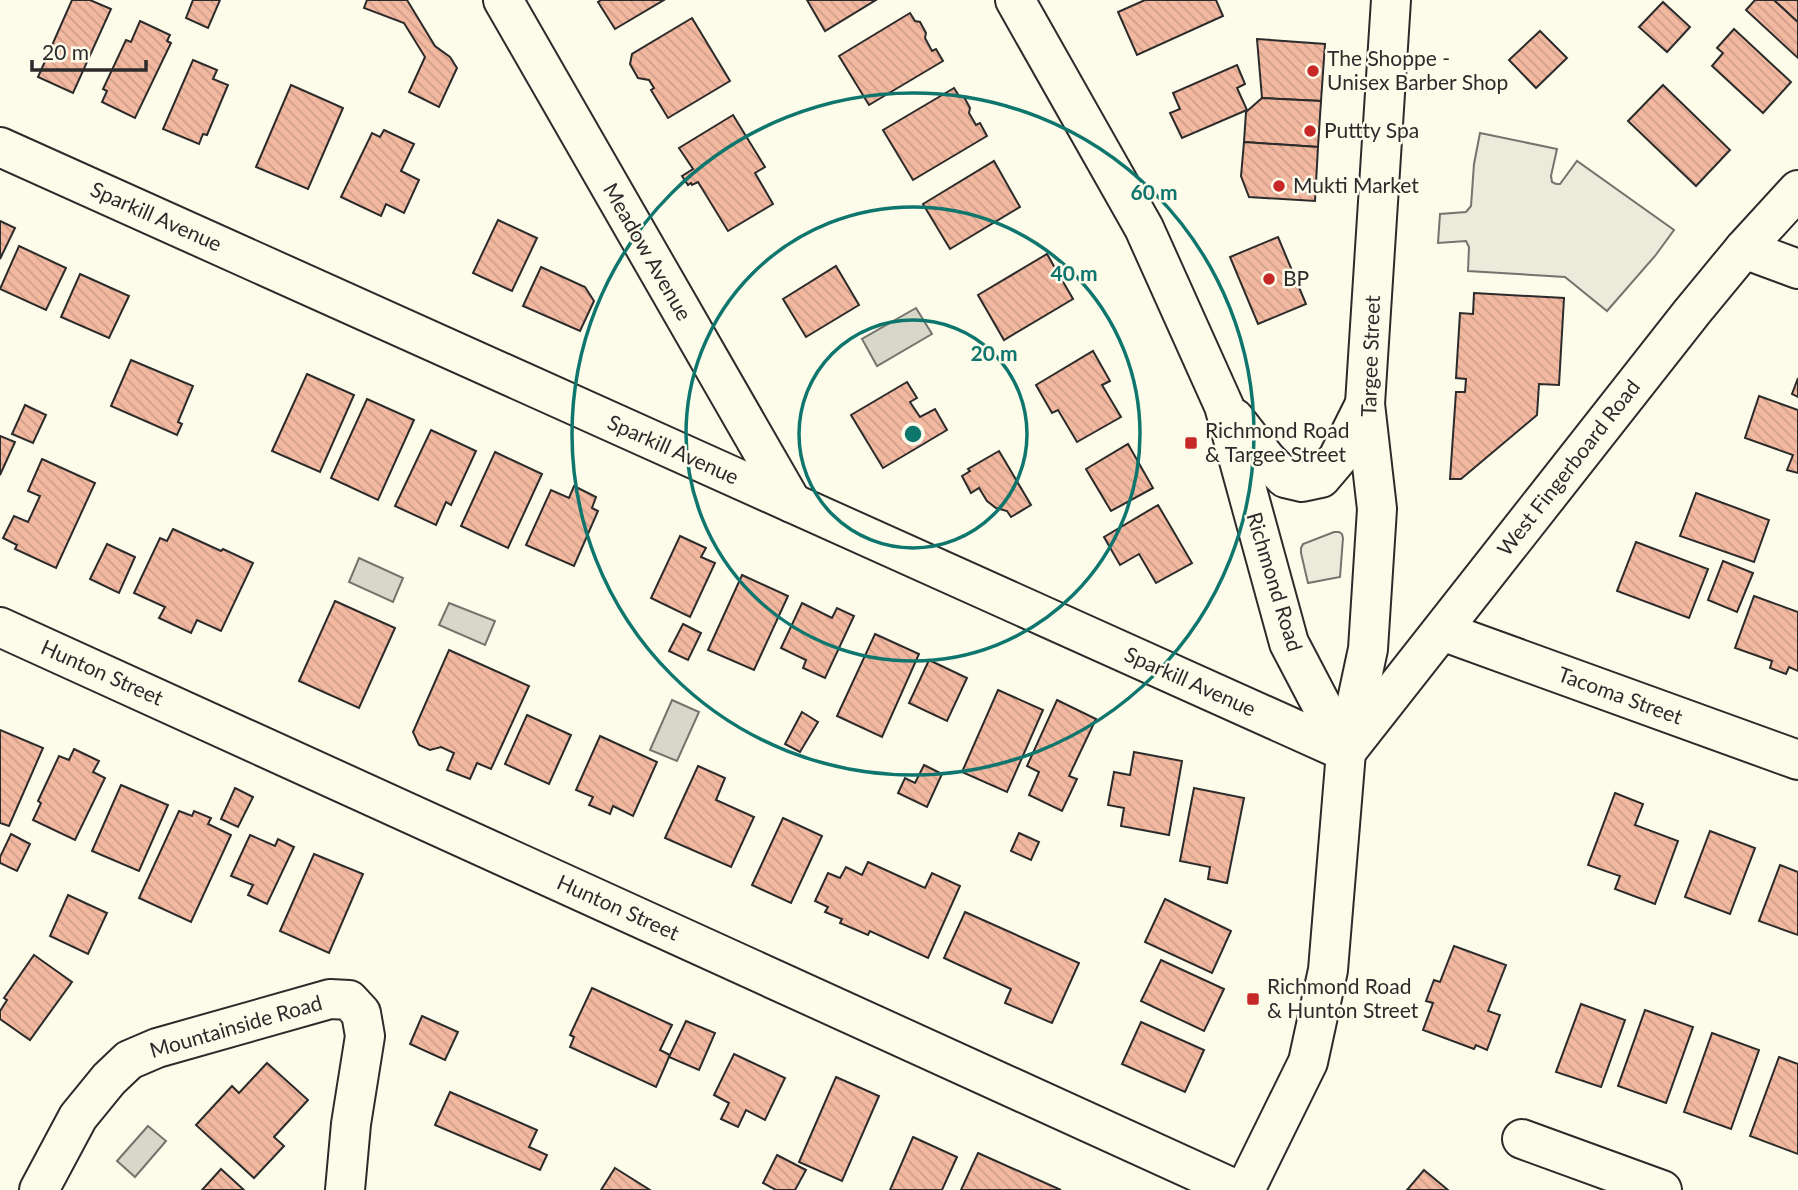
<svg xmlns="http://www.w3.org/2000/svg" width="1798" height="1190" font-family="Lato,sans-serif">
	<defs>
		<pattern id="building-back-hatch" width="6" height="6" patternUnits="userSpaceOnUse" patternTransform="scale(1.75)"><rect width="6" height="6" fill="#f2b8a0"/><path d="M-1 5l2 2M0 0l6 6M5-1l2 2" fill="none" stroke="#d09e8a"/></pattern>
	</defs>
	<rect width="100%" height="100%" fill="#fdfbea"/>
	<path fill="#ecebdb" stroke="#74746e" stroke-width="2" d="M1334,532H1339L1342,534L1343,538L1340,577L1308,583L1301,553V548L1303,544Z"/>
	<path fill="#eceadb" stroke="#74746e" stroke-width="2" d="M1480,133L1557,149L1551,176L1552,182L1556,184H1560L1577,161L1674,230L1655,256L1607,311L1565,277L1468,271L1469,247L1466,241L1438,243L1440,214L1466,212L1471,206L1474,164Z"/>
	<g fill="#d8d7c9" stroke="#74746e" stroke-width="2">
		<path d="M916,308L932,334L877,366L862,339Z"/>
		<path d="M359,558L403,578L393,602L349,582Z"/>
		<path d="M449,603L495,621L485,645L439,625Z"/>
		<path d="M672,700L699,712L677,761L650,750Z"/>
		<path d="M148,1126L166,1141L135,1177L117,1161Z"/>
	</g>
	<g fill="url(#building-back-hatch)" stroke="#2b2b2b" stroke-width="2">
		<path d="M72,0H90L111,9L73,93L38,77Z"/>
		<path d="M193,0H220L208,28L186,18Z"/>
		<path d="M367,0H407L435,46L450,57L457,68L439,107L409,92L425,57L404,23L364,8Z"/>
		<path d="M601,0H664L615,29L598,2Z"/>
		<path d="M807,0H876L825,31Z"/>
		<path d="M1145,0H1216L1223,16L1137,55L1118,12Z"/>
		<path d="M1755,0H1774L1798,22V58L1746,10Z"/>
		<path d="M1774,0H1798V22Z"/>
		<path d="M1663,2L1690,27L1667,52L1639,27Z"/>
		<path d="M910,13L915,21L920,22L926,33L925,38L932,51L936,49L943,61L869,105L839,56Z"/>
		<path d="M692,18L730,81L668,118L651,90L654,88L649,80L638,78L630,64L632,54Z"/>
		<path d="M140,21L170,35L167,41L171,43L135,118L102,102L107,91L103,89L126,40L131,42Z"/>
		<path d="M1734,29L1791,82L1763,113L1712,66L1723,53L1717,48Z"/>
		<path d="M1540,31L1567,58L1536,88L1509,60Z"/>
		<path d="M1257,39L1325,44L1321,101L1262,98Z"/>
		<path d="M193,60L217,70L213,79L228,85L207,135L203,134L199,144L163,129Z"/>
		<path d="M1237,65L1245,84L1237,88L1247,110L1182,138L1170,113L1180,109L1173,93Z"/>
		<path d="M291,85L343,108L308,189L256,167Z"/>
		<path d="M1663,85L1730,150L1696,186L1628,121Z"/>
		<path d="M954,88L959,96L964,97L970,108L969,113L976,125L980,123L987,136L913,180L883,130Z"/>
		<path d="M1262,98L1321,101L1318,147L1244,142L1246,112Z"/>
		<path d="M733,115L765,167L755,173L773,204L728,231L698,182L692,185L691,183L688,185L682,176L693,169L679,148Z"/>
		<path d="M384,130L414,144L401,171L419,180L404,213L386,204L381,216L341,197L372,133L380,137Z"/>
		<path d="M1244,142L1318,147L1315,201L1249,197L1241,176Z"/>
		<path d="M994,161L1020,207L950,249L923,204Z"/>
		<path d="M498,220L537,238L512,291L473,273Z"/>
		<path d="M0,221L15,228L0,259Z"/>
		<path d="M1278,237L1306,304L1258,324L1230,257Z"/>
		<path d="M19,246L66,268L46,310L0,289Z"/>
		<path d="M1047,254L1073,299L1004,340L978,295Z"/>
		<path d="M836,266L859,305L806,337L783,299Z"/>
		<path d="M541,267L585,287L594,301L580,331L523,306Z"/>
		<path d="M80,274L129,296L109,338L61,317Z"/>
		<path d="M1474,293L1564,298L1559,385L1539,384L1537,415L1461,479H1450L1456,392H1465L1466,379L1456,378L1460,313L1473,314Z"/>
		<path d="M1093,351L1110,381L1102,385L1121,417L1077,442L1058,410L1052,413L1036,385Z"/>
		<path d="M131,360L193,386L178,422L182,424L177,435L111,406Z"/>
		<path d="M307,374L354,395L320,472L272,451Z"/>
		<path d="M1798,378V397L1792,394Z"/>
		<path d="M907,382L917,398L910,402L920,417L935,409L947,430L883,468L851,415Z"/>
		<path d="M1759,396L1798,410V473L1787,470L1793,455L1745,438Z"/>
		<path d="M367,399L414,420L378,500L331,478Z"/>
		<path d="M25,405L46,415L33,443L12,434Z"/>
		<path d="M431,430L476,451L451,505L446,502L436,525L395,506Z"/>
		<path d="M0,436L15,442L0,475Z"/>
		<path d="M1128,444L1153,488L1111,511L1086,469Z"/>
		<path d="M999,451L1031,505L1011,517L1007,511L996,508L987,501L979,488L971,493L962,476L970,471L968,469Z"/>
		<path d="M495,452L542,474L508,548L461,526Z"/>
		<path d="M42,459L95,483L56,568L15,549L17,545L3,538L14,516L28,522L40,496L28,491Z"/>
		<path d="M574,486L596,497L592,508L598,511L574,566L526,545L551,490L569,498Z"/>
		<path d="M1696,493L1769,520L1754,562L1680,536Z"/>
		<path d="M1158,505L1192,563L1156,583L1139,554L1120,565L1104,537Z"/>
		<path d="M173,529L221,551L223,549L253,563L221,631L197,620L191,633L159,618L165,607L134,593L160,538L167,541Z"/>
		<path d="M680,536L706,548L701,557L715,563L690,617L651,598Z"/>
		<path d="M1636,542L1708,569L1689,618L1617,591Z"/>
		<path d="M107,544L135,557L119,593L90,579Z"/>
		<path d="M1723,561L1753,573L1737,612L1708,600Z"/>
		<path d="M742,575L788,596L754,670L708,650Z"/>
		<path d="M1754,596L1798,612V671L1789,667L1786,674L1770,668L1772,661L1735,648Z"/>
		<path d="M335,601L395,628L359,708L299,681Z"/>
		<path d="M802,603L832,618L837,608L854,616L825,678L803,668L806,660L781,648Z"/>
		<path d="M683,624L701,633L688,660L669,651Z"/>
		<path d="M875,634L919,654L882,737L837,716Z"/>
		<path d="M449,650L529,686L491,769L477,763L470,779L447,770L454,753L441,747L430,750L419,745L413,732Z"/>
		<path d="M929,660L967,678L947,721L909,703Z"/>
		<path d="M998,690L1043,710L1007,792L962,772Z"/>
		<path d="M1057,700L1096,719L1069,776L1077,779L1062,811L1029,795L1039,772L1027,766Z"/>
		<path d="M802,712L818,722L800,752L785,744Z"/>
		<path d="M527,715L571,735L549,784L505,764Z"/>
		<path d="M0,730L43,748L9,826L0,823Z"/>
		<path d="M600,736L657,762L633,816L613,806L610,814L589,805L593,797L576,790Z"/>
		<path d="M74,749L99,761L93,772L105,778L75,840L33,820L41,803L38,801L59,756L69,760Z"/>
		<path d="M1134,752L1182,761L1169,835L1121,826L1124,808L1108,805L1114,772L1130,775Z"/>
		<path d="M924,765L942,774L927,807L898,793L905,778L915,783Z"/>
		<path d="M698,766L725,778L716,800L754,817L731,867L665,838Z"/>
		<path d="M121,785L168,805L139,871L92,851Z"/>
		<path d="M235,788L253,797L238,827L221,819Z"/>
		<path d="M1194,788L1244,798L1227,883L1208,879L1210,867L1180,861Z"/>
		<path d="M1615,793L1643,804L1635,825L1678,841L1655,904L1615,889L1620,876L1588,865Z"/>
		<path d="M179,811L192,816L194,811L211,818L208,824L231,835L191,922L139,898Z"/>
		<path d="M783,818L822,836L791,903L752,885Z"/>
		<path d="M1710,831L1755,848L1730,914L1685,897Z"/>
		<path d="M1019,833L1039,842L1031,860L1011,851Z"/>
		<path d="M11,834L30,844L17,871L0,863V857Z"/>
		<path d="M250,835L275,846L278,839L294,847L267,904L248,895L253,885L231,876Z"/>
		<path d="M314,854L363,874L329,953L280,931Z"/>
		<path d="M868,862L925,888L932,873L960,886L928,958L870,931L868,935L840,923L842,919L825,912L828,907L815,901L828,873L840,878L846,867L862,875Z"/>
		<path d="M1780,865L1798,872V935L1759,921Z"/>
		<path d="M68,895L107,913L88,954L50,936Z"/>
		<path d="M1165,899L1231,931L1212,973L1145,942Z"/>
		<path d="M965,912L1079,963L1052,1023L1005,1003L1011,989L944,958Z"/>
		<path d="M1454,946L1506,965L1488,1011L1500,1015L1487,1050L1476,1045L1474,1049L1423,1030L1433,1003L1426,1001L1434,980L1440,982Z"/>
		<path d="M34,955L72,982L30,1040L0,1019V1011L7,1000L4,998Z"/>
		<path d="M1161,960L1224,989L1204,1031L1141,1001Z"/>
		<path d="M592,988L672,1025L660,1050L670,1055L656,1087L570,1047L574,1037L570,1035Z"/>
		<path d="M1581,1004L1625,1020L1601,1087L1556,1072Z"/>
		<path d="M1645,1010L1693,1027L1666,1103L1618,1086Z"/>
		<path d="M422,1016L458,1032L445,1060L410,1044Z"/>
		<path d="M686,1021L715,1033L699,1070L669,1057Z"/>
		<path d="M1141,1022L1204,1050L1185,1092L1122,1064Z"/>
		<path d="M1712,1033L1759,1050L1731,1129L1684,1112Z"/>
		<path d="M734,1054L785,1078L765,1120L746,1110L738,1127L721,1119L729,1103L714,1095Z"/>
		<path d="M1779,1057L1798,1064V1154L1750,1136Z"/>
		<path d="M267,1063L308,1100L274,1137L284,1146L254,1178L196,1125L232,1086L239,1093Z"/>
		<path d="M836,1077L879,1096L842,1181L799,1162Z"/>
		<path d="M450,1092L537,1130L529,1147L547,1155L540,1170L435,1125Z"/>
		<path d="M913,1137L957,1157L942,1190H890Z"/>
		<path d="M978,1153L1061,1190H961Z"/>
		<path d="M777,1155L806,1170L795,1190H776L763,1183Z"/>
		<path d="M615,1168L650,1190H601Z"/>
		<path d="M221,1169L244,1190H202Z"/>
		<path d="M1424,1170L1448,1190H1407Z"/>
	</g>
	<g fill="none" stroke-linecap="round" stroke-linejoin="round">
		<g stroke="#2b2b2b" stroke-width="42">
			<g id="minor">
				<path d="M503,0L792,503"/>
				<path d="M0,147L1346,752L1692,312L1744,249L1798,190"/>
				<path d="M1744,249L1798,269"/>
				<path d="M0,627L1237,1190"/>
				<path d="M1442,631L1798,760"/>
				<path d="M1522,1139L1662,1190"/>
				<path d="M39,1190L78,1117L109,1079L129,1060L157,1048L330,999L349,1000L361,1013L365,1036L351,1124L345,1190"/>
			</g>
		</g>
		<g stroke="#2b2b2b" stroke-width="42">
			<g id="major">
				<path d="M1015,0L1144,228L1224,406L1289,643L1346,752"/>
				<path d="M1234,418L1266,459L1285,478L1302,482L1321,478L1338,458L1365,404"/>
				<path d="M1245,1190L1308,1062L1328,970L1346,752L1368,649L1377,509L1365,404L1391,0"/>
			</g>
		</g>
		<use href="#minor" stroke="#fdfbea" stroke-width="38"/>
		<use href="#major" stroke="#fdfbea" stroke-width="38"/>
	</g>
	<g fill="none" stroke="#0f766e" stroke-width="3.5">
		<circle cx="913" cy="434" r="114"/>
		<circle cx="913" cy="434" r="227"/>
		<circle cx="913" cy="434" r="341"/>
	</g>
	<g fill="#c62828" stroke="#fdfbea" stroke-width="2.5">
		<circle cx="1313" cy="71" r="7"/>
		<circle cx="1310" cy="131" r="7"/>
		<circle cx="1279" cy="186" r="7"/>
		<circle cx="1269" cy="279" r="7"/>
		<rect x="1184" y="436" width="14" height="14" rx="3.5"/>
		<rect x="1246" y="992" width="14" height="14" rx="3.5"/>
	</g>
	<g text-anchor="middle" stroke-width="5" stroke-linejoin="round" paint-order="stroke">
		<g font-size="21" fill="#2b2b2b" stroke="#fdfbea" text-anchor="start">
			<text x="1327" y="66">The Shoppe -<tspan x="1327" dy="24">Unisex Barber Shop</tspan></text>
			<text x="1324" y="138">Puttty Spa</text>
			<text x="1293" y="193">Mukti Market</text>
			<text x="1283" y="286">BP</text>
			<text x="1205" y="438">Richmond Road<tspan x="1205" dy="24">&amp; Targee Street</tspan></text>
			<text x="1267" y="994">Richmond Road<tspan x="1267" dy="24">&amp; Hunton Street</tspan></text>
		</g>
		<g font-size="21" fill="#2b2b2b" stroke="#fdfbea">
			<text transform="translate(156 217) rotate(24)" y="7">Sparkill Avenue</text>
			<text transform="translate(647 252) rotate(60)" y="7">Meadow Avenue</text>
			<text transform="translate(1371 356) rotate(-88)" y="7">Targee Street</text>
			<text transform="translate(673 450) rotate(24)" y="7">Sparkill Avenue</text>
			<text transform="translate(1569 468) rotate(-52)" y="7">West Fingerboard Road</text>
			<text transform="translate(1274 582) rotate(73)" y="7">Richmond Road</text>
			<text transform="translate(102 673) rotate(24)" y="7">Hunton Street</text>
			<text transform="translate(1190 682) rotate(24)" y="7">Sparkill Avenue</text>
			<text transform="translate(1620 696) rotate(20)" y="7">Tacoma Street</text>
			<text transform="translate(618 908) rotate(24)" y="7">Hunton Street</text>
			<text transform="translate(236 1027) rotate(-16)" y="7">Mountainside Road</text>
		</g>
	</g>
	<circle cx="913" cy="434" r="10" fill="#0f766e" stroke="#fdfbea" stroke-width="3.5"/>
	<g font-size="21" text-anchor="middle" font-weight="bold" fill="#0f766e" stroke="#fdfbea" stroke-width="5" stroke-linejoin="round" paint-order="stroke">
		<text x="1154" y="200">60 m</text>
		<text x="1074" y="281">40 m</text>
		<text x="994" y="361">20 m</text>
	</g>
	<path d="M32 60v10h114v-10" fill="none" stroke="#2b2b2b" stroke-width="3.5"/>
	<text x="42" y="60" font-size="21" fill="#2b2b2b" stroke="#fdfbea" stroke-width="5" paint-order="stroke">20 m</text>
</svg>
